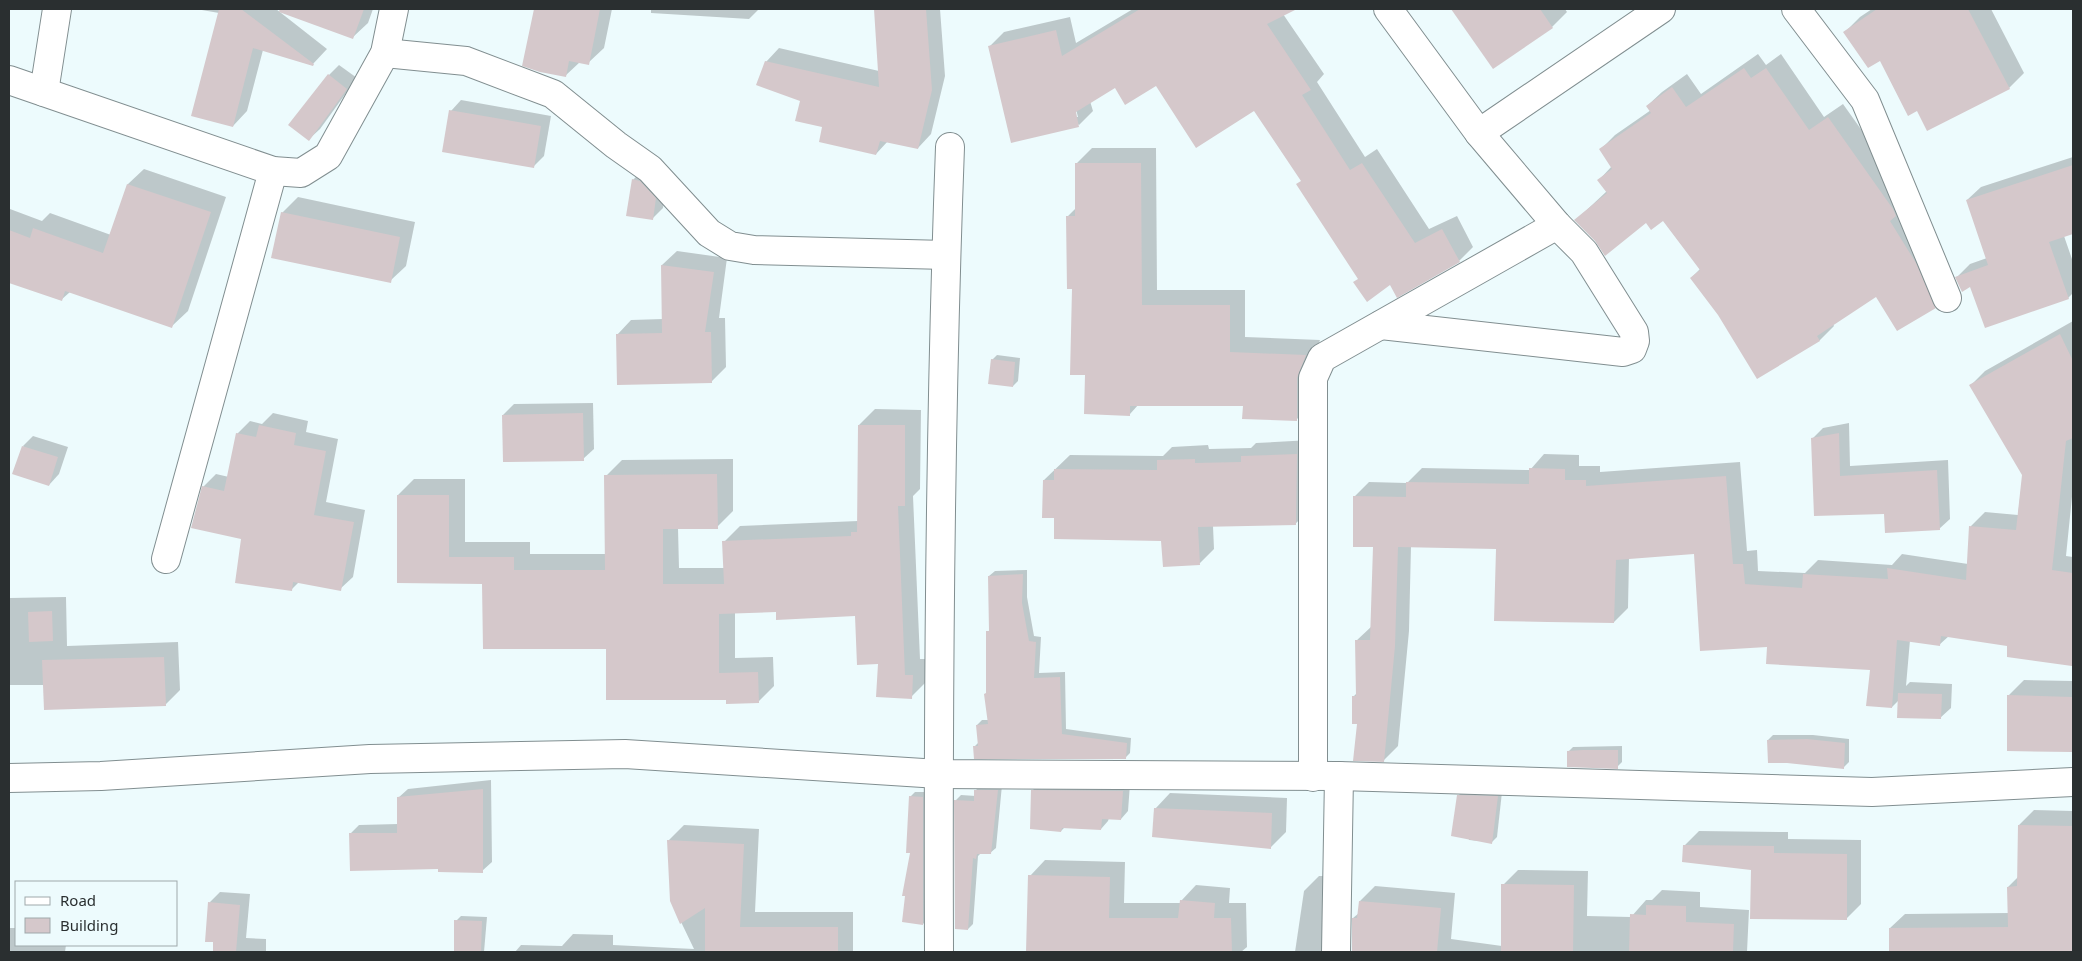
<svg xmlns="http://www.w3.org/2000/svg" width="2082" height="961" font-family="'Noto Sans',sans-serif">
	<rect width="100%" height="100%" fill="#edfbfd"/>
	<g fill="#0003" fill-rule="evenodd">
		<path d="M196,9H373L368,23L353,37L276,9L327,49L312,65L263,50L247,111L233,126L219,13Z"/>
		<path d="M535,9H612L604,48L588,63L580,62L565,76L524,65Z"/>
		<path d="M651,9H759L749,19L651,13Z"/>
		<path d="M875,9H940L945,76L931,134L918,148L888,141L876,154L824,127L766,62L779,48L879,71Z"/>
		<path d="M1133,9H1294L1283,14L1324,74L1317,82L1365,157L1377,149L1429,229L1457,216L1473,247L1459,261L1391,283L1359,278L1302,180L1254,109L1157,85L1115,86L1090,101L1093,111L1079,125L989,47L1004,32L1070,17L1076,43ZM1075,105L1078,117H1076Z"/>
		<path d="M1452,9H1565L1567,12L1552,27L1493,67Z"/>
		<path d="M1872,9H1991L2024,73L2009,88L1918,110L1880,59L1845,32L1860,17Z"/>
		<path d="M1758,54L1766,65L1781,54L1824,117L1843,104L1907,194L1949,293L1935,307L1876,295L1833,324L1834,326L1820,340L1758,377L1719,314L1691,278L1700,269L1663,220L1647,222L1596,240L1576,220L1607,191L1599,180L1612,166L1601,149L1615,135L1651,110L1647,106L1662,92L1687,74L1701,94Z"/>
		<path d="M339,65L357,78L320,129L309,139L329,75Z"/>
		<path d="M461,100L551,116L544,156L534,166L451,111Z"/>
		<path d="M1092,148H1156L1157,290H1245V337L1320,340L1313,361V404L1297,419L1244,404H1139L1130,414L1086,374L1074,288L1067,217L1076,208V164Z"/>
		<path d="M2073,157V233L2064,236L2073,262V293L2068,298L1970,285L1957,277L1970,264L1987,258L1967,200L1981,187Z"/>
		<path d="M144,169L226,197L188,311L172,326L70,292L61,300L9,281L10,209L42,221L50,213L111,235L128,184Z"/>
		<path d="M643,169L666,188L663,208L652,219L633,180Z"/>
		<path d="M298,197L415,222L406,266L390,281L282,213Z"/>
		<path d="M677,251L727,258L719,318H725L726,367L712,381L617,335L631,320L663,319L662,265Z"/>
		<path d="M2073,321V487L2066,556L2073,557V665L2008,655V645L1949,636L1939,645L1910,640L1906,686L1910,682L1952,684L1951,708L1940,718L1899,700L1892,707L1871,669L1769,646L1696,553L1629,558L1628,608L1614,622L1497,548L1411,546L1409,631L1398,746L1384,760L1358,723L1353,697L1357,693L1356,641L1372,626L1374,546L1354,497L1369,482L1407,483L1422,468L1530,470L1544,454L1579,455V466H1600V472L1740,462L1747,551L1757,550L1758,571L1805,573L1818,560L1892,565L1902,554L1968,564L1971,526L1985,512L2018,515L2023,474L1971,385L1985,371Z"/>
		<path d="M997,355L1020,358L1018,381L1013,386L992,360Z"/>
		<path d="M593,403L594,449L583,459L503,415L514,404Z"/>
		<path d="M875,409L921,410L920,489L913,496L920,659H928L927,681L911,697L879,662L856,615L777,610L735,612V658L773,657L774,686L758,702L727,699L608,648L484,582H398V495L414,479H465V542H530V554H606V476L622,460L733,459V511L717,527L678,528L679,568H725L724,542L740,526L858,521L859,425Z"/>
		<path d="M273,413L308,421L306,432L338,439L326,502L365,510L353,577L340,589L299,582L291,590L243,538L203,487L216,474L229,477L237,434L250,421L262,424Z"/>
		<path d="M1849,423L1850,466L1948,460L1950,519L1939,529L1885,513L1815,514L1812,439L1823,428Z"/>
		<path d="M33,436L68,447L59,474L49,485L23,446Z"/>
		<path d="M1311,440L1310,510L1295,524L1213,526L1214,549L1200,563L1164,566L1162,540L1055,517L1044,480L1070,455L1163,456L1172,447L1208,445L1209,449L1251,448L1256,443Z"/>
		<path d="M1027,570V597L1034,636L1041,637L1039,673L1065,672L1066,729L1131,738L1130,753L1125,758L975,746L979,742L977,725L982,720H989L988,692V632L990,629L989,576L995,571Z"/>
		<path d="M66,597L67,646L178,642L180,690L165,705L44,685H9V598Z"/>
		<path d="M2024,680L2073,681V750H2008V696Z"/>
		<path d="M1773,735H1813L1849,739V762L1844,767L1768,740Z"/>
		<path d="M1622,746V762L1617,767L1568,752L1573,747Z"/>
		<path d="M491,780L492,862L482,871L439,868L350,834L359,825L398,824V798L408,789Z"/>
		<path d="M1040,783L1130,784L1128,811L1121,819L1109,818L1108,821L1101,829L1065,827L1061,831L1032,791Z"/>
		<path d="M981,785H1002L996,848L990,853H981L978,856L973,924L968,929L956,928V800L961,795L976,796V790Z"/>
		<path d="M1463,791L1502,792L1497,837L1492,842L1469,840L1458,796Z"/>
		<path d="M915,792H928V919L923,924L911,852L910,797Z"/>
		<path d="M1170,793L1287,798L1286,832L1270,848L1155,809Z"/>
		<path d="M2034,810L2073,811V952H1890V928L1905,914L2009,913L2008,887L2018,877L2019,825Z"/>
		<path d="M684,825L759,829L755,912H853V952H515L521,945L562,946L573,934L613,935V945L694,949L671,901L668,841Z"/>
		<path d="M1699,831L1788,832V839L1861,840V904L1846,919L1752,869L1684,846Z"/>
		<path d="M1045,860L1125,862L1124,903H1181V901L1196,885L1230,888L1229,903H1246L1247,947L1241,952H1027L1030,876Z"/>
		<path d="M1518,870L1588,871L1587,916L1631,917L1646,900H1652L1662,890L1700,892V907L1749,910L1747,952H1353V918L1359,913L1360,901L1375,886L1455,893L1451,939L1502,946L1503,885Z"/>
		<path d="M1319,876H1328L1348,952H1295L1304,891Z"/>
		<path d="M220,892L250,894L246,938L266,939V952H214L215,941H206L210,902Z"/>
		<path d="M461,916L487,917L484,952H455L456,921Z"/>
		<path d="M9,928H15L16,945H66L65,952H9Z"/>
	</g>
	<g fill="#d5c8cb">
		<path d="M219,9H241L314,64L313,66L253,48L233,127L191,116Z"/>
		<path d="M280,9H364L353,39L279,12Z"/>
		<path d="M534,9H600L589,65L569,61L566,77L540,72L522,66Z"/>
		<path d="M874,9H926L932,90L918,149L880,141L876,155L819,142L822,127L795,121L800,101L756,85L765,61L879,87Z"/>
		<path d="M1140,9H1297L1267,24L1311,90L1302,95L1350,170L1362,163L1415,243L1442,229L1460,262L1397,298L1390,285L1367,302L1353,282L1358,279L1296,184L1301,181L1254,111L1196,148L1156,86L1125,105L1115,88L1076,112L1079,127L1011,143L988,46L1056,30L1062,56Z"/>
		<path d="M1451,9H1540L1553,28L1493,69Z"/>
		<path d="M1877,9H1968L2010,89L1927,131L1917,111L1908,116L1880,61L1868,68L1843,32Z"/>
		<path d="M1744,68L1751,78L1766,68L1809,130L1828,117L1893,209L1896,216L1890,221L1916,263L1936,308L1897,331L1876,297L1817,336L1820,341L1757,379L1718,315L1690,278L1700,270L1663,221L1651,230L1646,223L1605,256L1595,241L1574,220L1607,193L1597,180L1612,169L1599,149L1651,113L1646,106L1672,87L1686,107Z"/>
		<path d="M328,74L347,89L309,141L288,125Z"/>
		<path d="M449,110L541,126L534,168L442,152Z"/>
		<path d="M1075,163H1141L1142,305H1230V352L1306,355L1297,378V421L1242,419L1243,406H1130V416L1084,414L1085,375H1070L1072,289H1067L1066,216H1075Z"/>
		<path d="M2073,165V234L2049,242L2069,299L1985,328L1970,287L1962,292L1955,277L1988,265L1966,200Z"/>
		<path d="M632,179L640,181L656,198L653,220L626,216Z"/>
		<path d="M127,184L211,212L172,328L65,291L62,301L9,283V230L30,238L33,228L103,253Z"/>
		<path d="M281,212L400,237L391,283L271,258Z"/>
		<path d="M661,265L714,272L705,332H711L712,383L617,385L616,334L662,333Z"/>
		<path d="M2060,334L2073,361V438L2066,441L2052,570L2073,573L2072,666L2007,657V646L1941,636L1940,646L1897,640L1892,708L1866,706L1870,670L1766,664L1767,647L1700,651L1694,554L1616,560L1614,623L1548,622L1494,621L1496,549L1398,547L1395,646L1384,762L1353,761L1357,724H1352V696H1356L1355,640H1370L1373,547H1353V496L1406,497V482L1529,484V468L1565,469V480H1586V486L1726,476L1733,564H1743L1745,584L1802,588L1803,574L1888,579L1887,568L1966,580L1969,526L2016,530L2022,475L1969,385Z"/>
		<path d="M991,359L1015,362L1013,387L988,384Z"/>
		<path d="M583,413L584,461L503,462L502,415Z"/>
		<path d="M259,425L296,433L294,445L326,451L314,515L354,522L341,591L293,582L292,591L235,583L241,539L191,528L202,486L224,491L236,433L256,437Z"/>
		<path d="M858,425H905V506H898L905,675H913L912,699L876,697L878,664L857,665L855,616L776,620V612L719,614V673L758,672L759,703L726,704V700H606V649H483L482,584L397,583V495H449V557H514V570H605L604,475L717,474L718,529H663V584H724L722,541L851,536V532H857Z"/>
		<path d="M1839,433L1840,476L1937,470L1940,530L1885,533L1884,514L1814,516L1811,438Z"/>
		<path d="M22,446L58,457L49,486L12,474Z"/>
		<path d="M1297,454L1296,525L1198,527L1200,565L1163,567L1161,541L1054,539V518H1042L1043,480H1054V469L1157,470V460L1195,459V463L1241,462V456Z"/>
		<path d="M1023,574L1022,603L1029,641L1036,642L1034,678L1060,677L1062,734L1127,743L1126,759H974L973,746H978L976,725L988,724L984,694L986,693V631H989L988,576Z"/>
		<path d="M52,611L53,641L29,642L28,612Z"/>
		<path d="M164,657L166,706L44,710L42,660Z"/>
		<path d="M1898,693L1942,694L1941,719L1897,718Z"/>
		<path d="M2007,695L2072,697V752L2007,751Z"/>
		<path d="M1807,739L1845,743L1844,769L1787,763H1768L1767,740Z"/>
		<path d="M1583,750H1618V769L1567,767V751Z"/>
		<path d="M483,789V873L438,872V869L350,871L349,833H397V797Z"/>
		<path d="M974,790H998L991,854H977L976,859L973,858L968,930L955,929L954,800L974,801Z"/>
		<path d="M1031,790L1123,791L1121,820L1102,819L1101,830L1062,828L1061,832L1030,829Z"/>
		<path d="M1457,795L1498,796L1492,844L1451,836Z"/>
		<path d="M909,796L923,797V925L902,922L905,896H902L910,853H906Z"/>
		<path d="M1154,808L1272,813L1271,849L1152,837Z"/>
		<path d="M2018,825L2073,826V952H1889V928L2008,927L2007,887L2017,886Z"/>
		<path d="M667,840L744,844L740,927H838V952H705V908L680,924L670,901Z"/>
		<path d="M1683,845L1774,846V853L1847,854V920L1750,919L1751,870L1682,862Z"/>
		<path d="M1028,875L1110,877L1109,918H1178L1180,900L1215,903L1214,918H1231L1232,952H1026Z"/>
		<path d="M1501,884L1574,885L1573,952H1501Z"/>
		<path d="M1359,901L1441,908L1437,952H1352V918H1357Z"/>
		<path d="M208,902L240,905L236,952H213V942H205Z"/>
		<path d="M1646,905L1686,906V922L1734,924L1733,952H1629L1630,914L1646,915Z"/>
		<path d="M454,920L482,921L481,952H454Z"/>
	</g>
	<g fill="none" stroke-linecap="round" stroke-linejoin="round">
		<g stroke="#818e90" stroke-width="30">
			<g id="street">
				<path d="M1796,9L1865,100L1947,298"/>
				<path d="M385,53L466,61L553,94L616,145L650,169L709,233L730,246L754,250L946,255"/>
				<path d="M9,80L273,171L301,173L328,156L385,53L394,9"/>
				<path d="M44,92L57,9"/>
				<path d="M1479,133L1661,9"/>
				<path d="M1381,325L1623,352L1632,349L1635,341L1634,332L1584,252L1557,225L1479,133L1388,9"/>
				<path d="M166,559L273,171"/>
				<path d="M1313,777V378L1322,358L1557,225"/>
				<path d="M9,778L101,776L370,759L625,754L939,774L1339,776L1872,792L2073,782"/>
				<path d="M939,952C938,684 940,415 950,147"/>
				<path d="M1336,952L1339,776"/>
			</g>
		</g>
		<use href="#street" stroke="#fff" stroke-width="28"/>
	</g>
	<rect width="2082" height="961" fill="none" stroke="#2a2f30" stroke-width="20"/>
	<rect x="15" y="881" width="162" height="65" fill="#edfbfd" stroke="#9fa9ab"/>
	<rect x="25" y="897" width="25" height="8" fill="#ffffff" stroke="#9fa9ab"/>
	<text x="60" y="906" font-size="15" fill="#2a2f30">Road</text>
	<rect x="25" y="918" width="25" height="15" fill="#d5c8cb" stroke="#9fa9ab"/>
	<text x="60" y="931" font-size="15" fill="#2a2f30">Building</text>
</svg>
